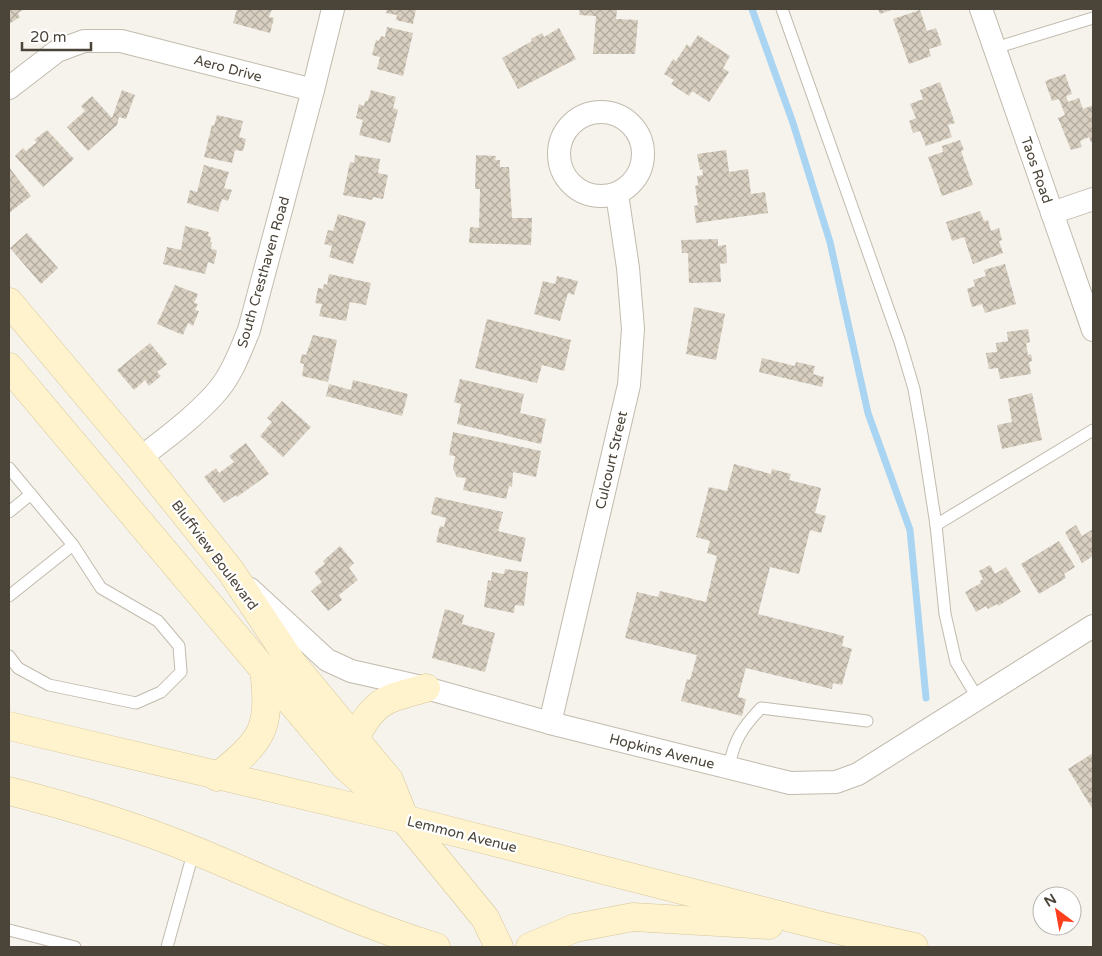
<svg xmlns="http://www.w3.org/2000/svg" width="1102" height="956" font-family="'Varela Round',sans-serif">
	<defs>
		<pattern id="building-cross-hatch" width="8" height="8" patternUnits="userSpaceOnUse" patternTransform="scale(1.25)"><rect width="8" height="8" fill="#d8cfc1"/><path d="M0 0l8 8M0 8l8-8" fill="none" stroke="#b1aa9e"/></pattern>
	</defs>
	<rect width="100%" height="100%" fill="#f6f3ec"/>
	<g fill="none" stroke-linecap="round" stroke-linejoin="round">
		<path stroke="#a9d4f2" stroke-width="7" d="M752,9L793,123L830,242L868,413L910,530L926,698"/>
	</g>
	<g fill="url(#building-cross-hatch)">
		<path d="M9,9H24L18,13L20,17L9,24Z"/>
		<path d="M237,9H272L269,17L274,18L270,33L233,23Z"/>
		<path d="M387,9H416L413,24L396,20L397,15L386,13Z"/>
		<path d="M580,9L617,10L616,19L638,20L635,54H593L596,16L579,15Z"/>
		<path d="M878,9H894L880,14Z"/>
		<path d="M920,10L927,31L936,28L942,45L929,49L931,56L909,64L893,19Z"/>
		<path d="M387,27L413,33L403,76L377,69L380,57L372,55L376,40L379,41L381,36L385,37Z"/>
		<path d="M559,28L576,59L518,89L502,58L532,41L531,39L542,33L544,37Z"/>
		<path d="M698,35L730,56L723,68L729,72L709,102L692,91L689,96L671,84L674,80L664,74L673,59L676,61L687,44L690,47Z"/>
		<path d="M1065,74L1072,94L1066,96L1068,102L1079,98L1083,109L1093,105V141L1091,142L1089,137L1080,141L1082,147L1071,150L1058,118L1065,115L1059,99L1052,101L1045,81Z"/>
		<path d="M940,82L955,123L948,125L952,137L926,146L920,131L913,133L909,121L916,118L910,104L923,99L920,90Z"/>
		<path d="M122,90L135,95L126,119L119,117L117,125L88,151L67,127L85,111L81,106L92,96L112,118Z"/>
		<path d="M371,90L396,97L393,108L398,110L390,143L359,135L363,120L356,118L359,104L364,106L365,101H368Z"/>
		<path d="M217,115L243,121L239,137L246,139L243,151L235,150L232,163L204,157L212,125L214,126Z"/>
		<path d="M47,130L74,159L43,187L15,156L23,148L26,151L37,142L34,140Z"/>
		<path d="M960,140L964,150L961,151L973,185L942,196L928,157L943,152L942,146Z"/>
		<path d="M726,150L729,172L748,169L751,194L765,192L768,213L696,223L694,206L698,205L695,186L698,185L697,176L703,175L702,169L700,170L697,154Z"/>
		<path d="M355,155L380,159L378,173L388,175L383,199L373,197L372,200L343,195L350,162L354,163Z"/>
		<path d="M476,155L496,156L495,160H500V167H509L512,218H532L531,245L469,243L470,227L479,228L480,189H475Z"/>
		<path d="M204,165L229,172L224,188L232,190L228,201L222,199L218,212L187,203L190,190L197,192Z"/>
		<path d="M9,167L31,196L9,213Z"/>
		<path d="M980,211L984,221L988,220L991,231L999,228L1002,240L999,241L1003,253L973,264L964,237L952,241L946,222Z"/>
		<path d="M338,214L366,222L353,264L329,257L332,246L324,244L328,230L333,231Z"/>
		<path d="M185,226L209,232L208,236L211,237L210,242H212L211,249L217,250L214,264L208,262L205,274L163,264L167,247L181,250Z"/>
		<path d="M27,233L58,268L41,284L10,248Z"/>
		<path d="M718,239V246L726,245L727,263L720,264L721,282L689,283L688,253H682L681,240Z"/>
		<path d="M1005,264L1016,304L985,313L982,304L972,307L967,289L975,286L973,280L986,276L984,270Z"/>
		<path d="M329,274L371,283L366,305L350,302L346,321L319,316L322,304L315,303L318,288L323,289L324,284L327,285Z"/>
		<path d="M557,276L578,281L574,295L568,293L560,321L534,314L543,281L555,284Z"/>
		<path d="M175,285L198,294L194,303L198,304L195,310L199,311L193,326L188,323L183,335L157,324Z"/>
		<path d="M694,307L725,314L716,360L686,354Z"/>
		<path d="M487,319L571,340L564,371L542,365L537,383L475,368Z"/>
		<path d="M1028,329L1030,342L1026,343L1028,355L1031,354L1032,361L1029,362L1031,374L1000,379L998,368L989,369L986,353L997,352L996,343L1008,341L1007,332Z"/>
		<path d="M313,335L337,340L328,382L302,376L304,364L300,363L302,354L306,355Z"/>
		<path d="M150,343L167,364L157,372L161,376L149,386L145,380L134,390L117,370Z"/>
		<path d="M762,358L795,366L796,362L815,366L813,374L824,377L822,387L759,372Z"/>
		<path d="M460,379L524,394L520,413L546,419L541,444L457,424L461,404L454,402Z"/>
		<path d="M353,380L408,394L402,416L326,396L329,384L351,390Z"/>
		<path d="M1032,393L1042,440L1002,449L997,425L1012,422L1008,399Z"/>
		<path d="M282,401L311,427L283,457L260,436L272,422L267,418Z"/>
		<path d="M453,432L541,451L536,477L513,472L512,487L509,486L506,499L463,490L466,478L457,477L453,469L455,456L449,455Z"/>
		<path d="M246,443L269,474L237,497L236,495L224,503L204,477L216,468L219,473L234,462L229,456Z"/>
		<path d="M734,464L771,474L772,469L791,474L789,480L821,488L815,513L826,516L821,533L810,530L799,574L770,567L758,614L844,636L842,646L852,649L842,685L833,683L832,689L746,668L738,697L746,699L742,716L681,701L687,679L690,680L697,655L625,638L637,592L658,597L660,591L706,602L717,556L707,553L710,541L696,537L709,487L727,491Z"/>
		<path d="M435,497L503,512L498,531L526,538L521,562L436,542L440,526L444,527L446,518L431,514Z"/>
		<path d="M1076,525L1082,536L1093,529V556L1082,563L1065,532Z"/>
		<path d="M1059,541L1075,567L1064,574L1066,578L1039,594L1021,564Z"/>
		<path d="M340,546L354,563L349,568L358,580L339,595L342,600L328,611L311,591L322,582L314,572L325,564L323,561Z"/>
		<path d="M990,565L995,574L1006,567L1021,592L998,606L997,604L988,609L986,606L976,612L965,592L981,583L980,581L983,579L979,571Z"/>
		<path d="M505,569L528,572L524,606L515,605L514,613L484,607L488,580L491,581L492,572L504,574Z"/>
		<path d="M445,609L464,615L462,624L495,633L485,672L432,658Z"/>
		<path d="M1093,753V810L1068,769Z"/>
	</g>
	<g fill="none" stroke-linecap="round" stroke-linejoin="round">
		<g stroke="#c2bbae" stroke-width="13">
			<g id="lane">
				<path d="M782,9L900,342L914,389L922,434L936,525L945,614L956,662L978,699"/>
				<path d="M995,48L1093,18"/>
				<path d="M9,468L73,545L9,596"/>
				<path d="M9,512L31,494"/>
				<path d="M936,525L1093,430"/>
				<path d="M9,656L18,668L49,685L136,703L161,692L181,672L179,646L158,621L101,588L73,545"/>
				<path d="M729,767C734,740 742,728 761,708L867,721"/>
				<path d="M9,930L75,947"/>
				<path d="M167,947L194,850"/>
			</g>
		</g>
		<g stroke="#c2bbae" stroke-width="24">
			<g id="street">
				<path d="M981,9L1093,330"/>
				<path d="M9,88L57,51L84,41H121L313,90"/>
				<circle cx="601" cy="154" r="42"/>
				<path d="M1052,213L1093,199"/>
				<path d="M140,458C166,438 192,419 214,395C231,377 240,352 249,330L313,90L333,9"/>
				<path d="M250,589L327,660L351,671L426,688L550,723L790,783L836,782L858,774L1093,626"/>
				<path d="M550,723L629,385L633,329L628,268L617,194"/>
			</g>
		</g>
		<g stroke="#d6c79b" stroke-width="29">
			<g id="secondary">
				<path d="M9,302L140,458L230,570L292,663L389,780L403,815"/>
				<path d="M9,367L345,766L404,819L485,918L499,947"/>
				<path d="M9,726L404,819L830,928L914,947"/>
				<path d="M355,738C375,699 386,699 426,688"/>
				<path d="M217,777C264,739 271,729 264,669"/>
				<path d="M9,791C72,807 136,826 196,851C276,884 354,922 436,947"/>
				<path d="M530,947L575,928L633,917L769,925"/>
			</g>
		</g>
		<use href="#lane" stroke="#fff" stroke-width="11"/>
		<use href="#street" stroke="#fff" stroke-width="22"/>
		<use href="#secondary" stroke="#fff3cd" stroke-width="28"/>
	</g>
	<g text-anchor="middle" stroke-width="4.5" stroke-linejoin="round" paint-order="stroke">
		<g font-size="14" fill="#4b4439" stroke="#fff">
			<text transform="translate(228 68) rotate(15)" y="5">Aero Drive</text>
			<text transform="translate(1037 170) rotate(71)" y="5">Taos Road</text>
			<text transform="translate(263 272) rotate(-74)" y="5">South Cresthaven Road</text>
			<text transform="translate(611 460) rotate(-77)" y="5">Culcourt Street</text>
			<text transform="translate(215 555) rotate(53)" y="5">Bluffview Boulevard</text>
			<text transform="translate(662 751) rotate(14)" y="5">Hopkins Avenue</text>
			<text transform="translate(462 834) rotate(14)" y="5">Lemmon Avenue</text>
		</g>
	</g>
	<rect width="1102" height="956" fill="none" stroke="#4b4439" stroke-width="20"/>
	<g transform="translate(1057 911) rotate(328)"><circle r="24" fill="#ffffff" stroke="#b7b4b0"/>
	<path d="M0-4L9 19L0 12L-9 19Z" fill="#fc3f1d"/>
	<text y="-8" font-size="14" font-weight="bold" text-anchor="middle" fill="#4b4439">N</text>
	</g>
	<path d="M22 42v8h69v-8" fill="none" stroke="#4b4439" stroke-width="2.5"/>
	<text x="30" y="42" font-size="15" fill="#4b4439" stroke="#ffffff" stroke-width="4" paint-order="stroke">20 m</text>
</svg>
